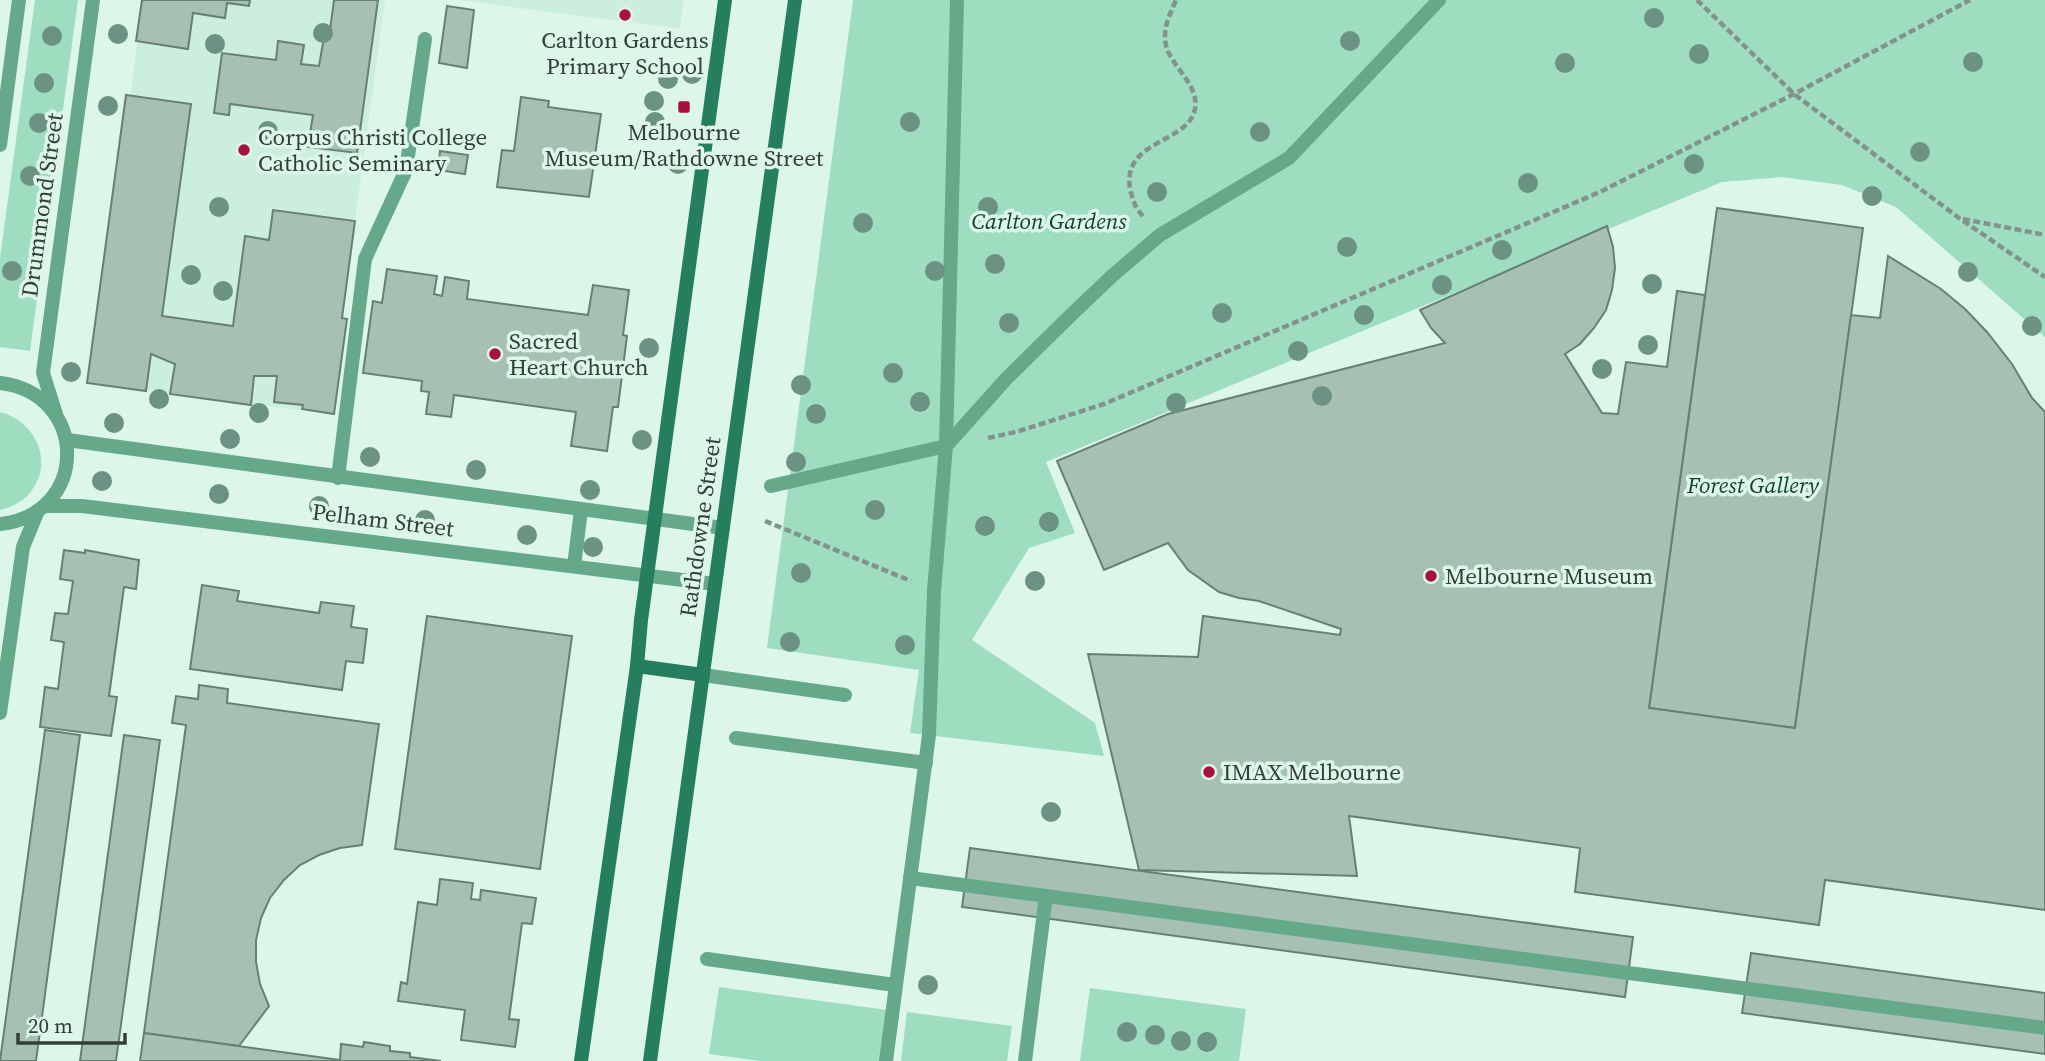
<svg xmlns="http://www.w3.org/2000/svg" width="2045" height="1061" font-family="'Source Serif 4',serif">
	<rect width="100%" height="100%" fill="#dcf7ea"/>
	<g fill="#cbeedd">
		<path d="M143,0H385L329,414L92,383Z"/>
		<path d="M458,0H684L680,29Z"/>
	</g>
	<g fill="#9eddc0">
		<path d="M35,0H78L30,351L0,347V258Z"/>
		<path d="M853,0H2045V337L1896,207L1842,185L1782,177L1722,182L1046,462L1075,533L1029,548L972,640L1095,723L1104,756L910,733L919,670L767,648Z"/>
		<path d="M0,412C36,421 56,464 29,494C21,503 11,507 0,510Z"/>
		<path d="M719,987L887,1010L881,1061H760L709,1054Z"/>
		<path d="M1090,988L1246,1009L1239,1061H1080Z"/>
		<path d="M907,1012L1012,1026L1007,1061H901Z"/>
	</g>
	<g fill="#a6c0b3" stroke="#678074" stroke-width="2">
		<path d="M142,0H250L249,6L227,3L225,18L193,13L188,49L136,41Z"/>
		<path d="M334,0H378L357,153L308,147L313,115L230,104L229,115L214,113L222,53L276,60L278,41L304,45L301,64L319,66L324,37L329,38Z"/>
		<path d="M447,6L474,10L467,68L439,63Z"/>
		<path d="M126,95L191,104L162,316L233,326L245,236L269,240L273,210L355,221L342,318L347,319L334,414L302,409L303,405L274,402L277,376H254L251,405L170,394L175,364L151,354L146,391L87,383Z"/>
		<path d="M521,97L549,101L548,107L601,114L589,197L497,187L502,150L514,151Z"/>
		<path d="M440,151L468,155L465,174L438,170Z"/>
		<path d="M1717,208L1863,228L1795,728L1649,708Z"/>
		<path d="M1607,226L1613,247L1615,268L1612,290L1606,310L1594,328L1580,344L1565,354L1602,413L1618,414L1626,362L1667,367L1677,291L1705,295L1649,708L1795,728L1851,315L1880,318L1888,256L1941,289L1965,309L1987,332L2012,364L2032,398L2045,412V910L1825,880L1819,925L1575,892L1580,848L1349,816L1357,876L1139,870L1088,654L1198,657L1203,616L1340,635L1341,629L1259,601L1239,598L1219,592L1188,570L1168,543L1104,570L1057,461L1168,414L1445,343L1431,328L1420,310Z"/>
		<path d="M387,269L437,276L434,294L442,296L445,277L469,281L467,299L588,315L593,285L629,290L623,335L627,336L618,407H613L607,451L571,446L576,412L454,395L451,417L426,414L429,392L421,391L422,381L363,373L373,301L382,303Z"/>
		<path d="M64,550L85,553V550L139,560L136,589L124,587L109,696L117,697L111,736L40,727L45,687L58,689L64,642L51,640L55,613L68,614L73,581L60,579Z"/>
		<path d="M202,585L239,591L237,601L319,613L321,602L354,606L351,627L367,629L363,663L346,661L342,690L190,669Z"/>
		<path d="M427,616L572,636L540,869L395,849Z"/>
		<path d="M199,685L228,689L227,703L379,724L362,845L340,848L319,855L300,865L284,880L270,898L261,918L256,940V962L260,984L269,1006L239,1046L144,1033L186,725L172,723L176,696L198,699Z"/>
		<path d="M45,730L80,735L36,1061H0Z"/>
		<path d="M124,735L160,740L116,1061H80Z"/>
		<path d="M970,848L1633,937L1625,997L962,907Z"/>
		<path d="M440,879L473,883L471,899L480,900L481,890L536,898L532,924L522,923L509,1019L519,1020L515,1047L461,1040L465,1010L398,1001L401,982L407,984L418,902L437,905Z"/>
		<path d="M1751,953L2045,993V1054L1742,1013Z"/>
		<path d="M144,1033L340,1060L341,1044L363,1047L364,1042L390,1046V1051L410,1053V1057L441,1061H140Z"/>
	</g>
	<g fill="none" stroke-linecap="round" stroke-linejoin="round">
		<g stroke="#81938a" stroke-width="4.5" stroke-dasharray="7 3.5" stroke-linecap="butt">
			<path d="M1697,0L1794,94L1959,218L2045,277"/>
			<path d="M1143,216C1136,209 1134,203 1131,193C1118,139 1188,145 1195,109C1200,81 1164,64 1165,36C1165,23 1171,12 1176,0"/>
			<path d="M1963,219L2045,235"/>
			<path d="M988,438L1016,432L1104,404L1600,192L1794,94L1970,0"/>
			<path d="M765,521L911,581"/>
		</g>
		<g stroke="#65a88a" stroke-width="14">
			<path d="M338,478L365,259L406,170L425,39"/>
			<path d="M703,675L845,695"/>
		</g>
		<g stroke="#65a88a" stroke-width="14">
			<path d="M0,145L19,0"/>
			<path d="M0,383C90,394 89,515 0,524"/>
			<path d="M56,414L43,373L93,0"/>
			<path d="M67,440L723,528"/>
			<path d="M771,486L946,446L1006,379L1071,315L1112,276L1160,235L1289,158L1439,0"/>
			<path d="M46,506H82L715,584"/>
			<path d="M574,566L581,510"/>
			<path d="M0,713L23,547L37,513"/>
			<path d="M736,738L926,763"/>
			<path d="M910,878L2045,1028"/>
			<path d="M707,959L895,985"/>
			<path d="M886,1061L929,735L934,591L946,446L957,0"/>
			<path d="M1025,1061L1046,896"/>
		</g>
		<g stroke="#257f5e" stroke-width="14">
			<path d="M637,666L703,675"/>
			<path d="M581,1061L637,666L641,620L725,0"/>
			<path d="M650,1061L795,0"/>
		</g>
	</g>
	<g fill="#6b9282">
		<circle cx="1654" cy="18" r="10"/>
		<circle cx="323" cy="33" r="10"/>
		<circle cx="118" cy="34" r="10"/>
		<circle cx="52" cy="36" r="10"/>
		<circle cx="1350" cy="41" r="10"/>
		<circle cx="215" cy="44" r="10"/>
		<circle cx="1699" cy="54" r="10"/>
		<circle cx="1973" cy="62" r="10"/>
		<circle cx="1565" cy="63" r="10"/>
		<circle cx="692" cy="74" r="10"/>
		<circle cx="668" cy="79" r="10"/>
		<circle cx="44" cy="83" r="10"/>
		<circle cx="654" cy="101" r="10"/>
		<circle cx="108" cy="106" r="10"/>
		<circle cx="655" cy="122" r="10"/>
		<circle cx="910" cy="122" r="10"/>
		<circle cx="39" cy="123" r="10"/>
		<circle cx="268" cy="131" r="10"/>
		<circle cx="1260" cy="132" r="10"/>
		<circle cx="1920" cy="152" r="10"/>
		<circle cx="678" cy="164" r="10"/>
		<circle cx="1694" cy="164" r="10"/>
		<circle cx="30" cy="176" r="10"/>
		<circle cx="1528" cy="183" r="10"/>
		<circle cx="1157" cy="192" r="10"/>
		<circle cx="1872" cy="196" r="10"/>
		<circle cx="219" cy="207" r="10"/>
		<circle cx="988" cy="207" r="10"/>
		<circle cx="863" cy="223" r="10"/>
		<circle cx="1347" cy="247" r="10"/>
		<circle cx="1502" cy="250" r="10"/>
		<circle cx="995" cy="264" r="10"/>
		<circle cx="12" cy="271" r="10"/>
		<circle cx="935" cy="271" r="10"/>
		<circle cx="1968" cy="272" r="10"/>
		<circle cx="191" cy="275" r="10"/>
		<circle cx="1652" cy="284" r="10"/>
		<circle cx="1442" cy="285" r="10"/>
		<circle cx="223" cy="291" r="10"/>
		<circle cx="1222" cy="313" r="10"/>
		<circle cx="1364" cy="315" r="10"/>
		<circle cx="1009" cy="323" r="10"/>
		<circle cx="2032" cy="326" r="10"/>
		<circle cx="1648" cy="345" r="10"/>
		<circle cx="649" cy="348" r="10"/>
		<circle cx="1298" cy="351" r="10"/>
		<circle cx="1602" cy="369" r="10"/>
		<circle cx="71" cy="372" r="10"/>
		<circle cx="893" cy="373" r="10"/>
		<circle cx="801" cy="385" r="10"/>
		<circle cx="1322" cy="396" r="10"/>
		<circle cx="159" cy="399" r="10"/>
		<circle cx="920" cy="402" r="10"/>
		<circle cx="1176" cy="403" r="10"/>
		<circle cx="259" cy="413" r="10"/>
		<circle cx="816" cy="414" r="10"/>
		<circle cx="114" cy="423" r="10"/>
		<circle cx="230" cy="439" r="10"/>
		<circle cx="642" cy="440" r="10"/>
		<circle cx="370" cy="457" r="10"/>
		<circle cx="796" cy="462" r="10"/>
		<circle cx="476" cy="470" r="10"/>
		<circle cx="102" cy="481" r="10"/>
		<circle cx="590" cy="490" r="10"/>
		<circle cx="219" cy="494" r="10"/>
		<circle cx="319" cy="506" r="10"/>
		<circle cx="875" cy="510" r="10"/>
		<circle cx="425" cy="520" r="10"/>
		<circle cx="1049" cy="522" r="10"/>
		<circle cx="985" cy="526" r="10"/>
		<circle cx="527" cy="535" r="10"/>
		<circle cx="593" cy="547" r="10"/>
		<circle cx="801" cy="573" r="10"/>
		<circle cx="1035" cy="581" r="10"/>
		<circle cx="790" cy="642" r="10"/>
		<circle cx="905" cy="645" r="10"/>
		<circle cx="1051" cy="812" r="10"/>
		<circle cx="928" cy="985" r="10"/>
		<circle cx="1127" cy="1032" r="10"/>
		<circle cx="1155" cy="1035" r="10"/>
		<circle cx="1181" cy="1041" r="10"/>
		<circle cx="1207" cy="1042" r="10"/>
	</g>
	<g fill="#a8113c" stroke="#dcf7ea" stroke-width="2.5">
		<circle cx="625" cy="15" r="7"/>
		<rect x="677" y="100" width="14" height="14" rx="3.5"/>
		<circle cx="244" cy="150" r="7"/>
		<circle cx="495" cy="354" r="7"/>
		<circle cx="1431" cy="576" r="7"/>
		<circle cx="1209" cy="772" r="7"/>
	</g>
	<g text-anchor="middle" stroke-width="7" stroke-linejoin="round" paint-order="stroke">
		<g font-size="23" fill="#343f39" stroke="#dcf7ea" text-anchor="start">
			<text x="625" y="48" text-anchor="middle">Carlton Gardens<tspan x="625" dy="26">Primary School</tspan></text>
			<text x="684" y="140" text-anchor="middle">Melbourne<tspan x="684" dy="26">Museum/Rathdowne Street</tspan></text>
			<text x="258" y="145">Corpus Christi College<tspan x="258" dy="26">Catholic Seminary</tspan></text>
			<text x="509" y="349">Sacred<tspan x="509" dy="26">Heart Church</tspan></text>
			<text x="1445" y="584">Melbourne Museum</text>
			<text x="1223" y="780">IMAX Melbourne</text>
		</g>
		<g font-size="23" fill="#343f39" stroke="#dcf7ea">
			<text transform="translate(42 205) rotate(-82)" y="8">Drummond Street</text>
			<text transform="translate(383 520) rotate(7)" y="8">Pelham Street</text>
			<text transform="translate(700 527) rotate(-82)" y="8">Rathdowne Street</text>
		</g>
		<g font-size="23" font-style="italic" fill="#0e3f2d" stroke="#dcf7ea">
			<text x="1049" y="229">Carlton Gardens</text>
			<text x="1753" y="493">Forest Gallery</text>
		</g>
	</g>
	<path d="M18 1033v10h107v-10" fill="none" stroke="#343f39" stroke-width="3.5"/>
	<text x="28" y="1033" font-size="21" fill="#343f39" stroke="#dcf7ea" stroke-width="5" paint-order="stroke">20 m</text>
</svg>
